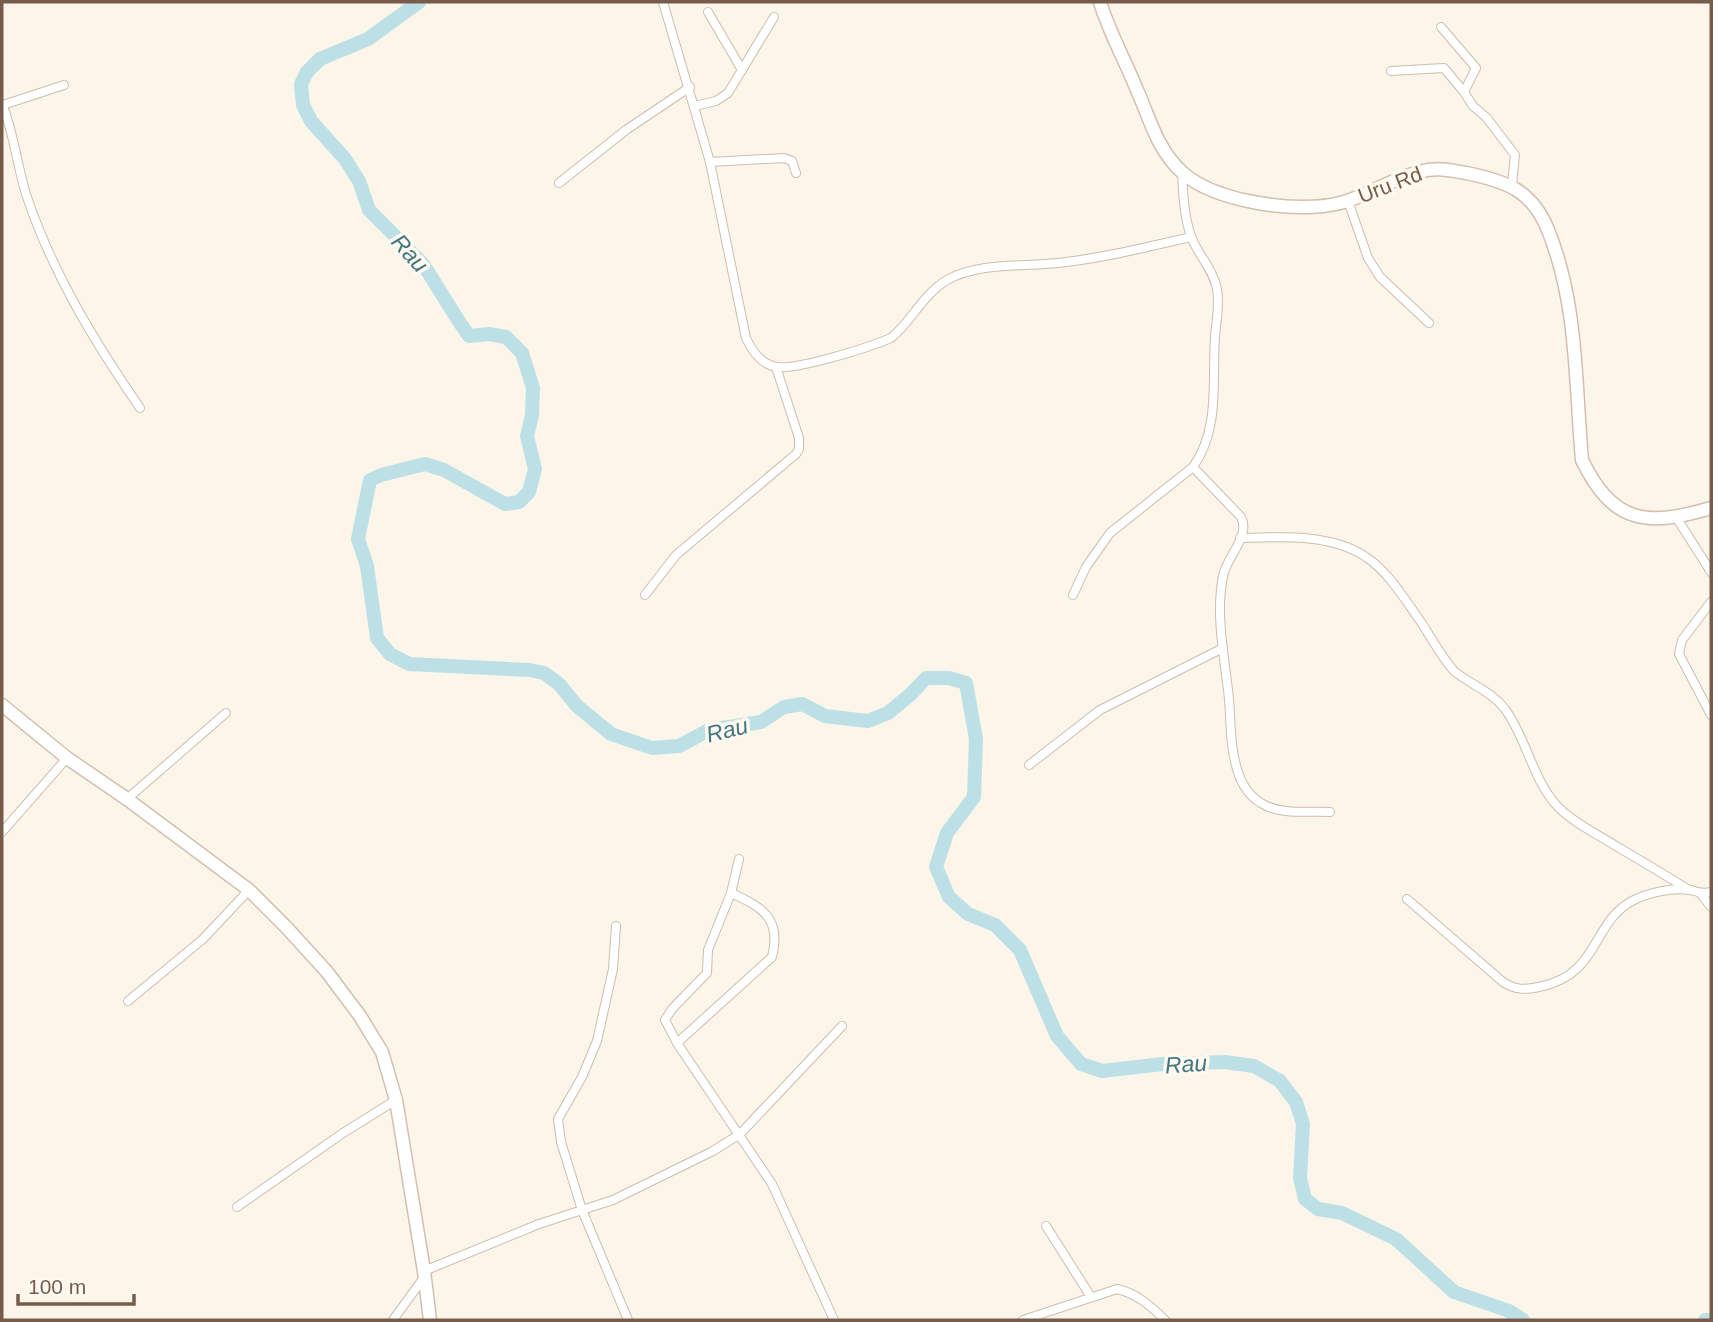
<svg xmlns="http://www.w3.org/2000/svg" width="1713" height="1322" font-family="Arial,sans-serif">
	<rect width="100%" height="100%" fill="#fcf5e9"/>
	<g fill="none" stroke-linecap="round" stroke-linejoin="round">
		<g stroke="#bde0e6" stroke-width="14">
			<path d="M419,2L368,39L320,59L307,72L301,84L303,105L311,121L345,159L359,181L369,210L423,264L458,320L469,336L489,334L506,337L522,353L533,388L532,415L527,436L535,469L529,492L519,502L505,504L444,470L425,464L381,475L370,480L358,539L367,566L377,638L390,654L409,664L530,670L544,673L559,684L577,706L611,734L652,748L679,746L709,730L761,722L784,707L802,704L825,716L868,721L888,713L911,694L926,678H949L966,683L976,739L974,797L947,833L936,867L949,897L968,914L995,925L1020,950L1057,1036L1081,1064L1102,1071L1163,1064L1225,1062L1254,1066L1280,1081L1296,1102L1303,1124L1300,1178L1305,1199L1318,1209L1342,1213L1396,1239L1454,1292L1509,1311L1523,1320"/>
			<path d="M1705,1320H1710"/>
		</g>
		<g stroke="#cebdae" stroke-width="10">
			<g id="street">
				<path d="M663,2L710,162L746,338C752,351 762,365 777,367C798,370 870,347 891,338C912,321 922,295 947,280C979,262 1023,267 1058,263C1103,258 1148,247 1191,237"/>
				<path d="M708,12L742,70"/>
				<path d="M1441,27L1476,68L1464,92"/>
				<path d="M1391,71L1444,68L1464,92L1473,106L1486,117L1515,155L1512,185"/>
				<path d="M2,104C14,132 17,167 27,197C53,274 94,341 140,408"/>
				<path d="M3,105L64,85"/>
				<path d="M695,106L716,101L728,93L774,17"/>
				<path d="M710,162L784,158L792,161L796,173"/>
				<path d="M559,183L626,130L690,87"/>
				<path d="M1348,201L1368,258L1380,277L1429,323"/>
				<path d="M1193,467L1241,517C1251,536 1227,556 1223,576C1215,616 1225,659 1229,699C1231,723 1230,746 1237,769C1241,783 1249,796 1261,803C1279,815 1309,811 1330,812"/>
				<path d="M1676,517L1711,572"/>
				<path d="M1240,538C1280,537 1331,533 1366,557C1389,572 1405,600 1421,622C1432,639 1441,656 1454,671C1471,685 1491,691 1505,709C1527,739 1532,779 1558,807C1574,823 1597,834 1616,846C1640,860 1665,875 1689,890"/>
				<path d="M645,595L676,555L796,454L799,449V438L776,367"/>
				<path d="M1073,595L1086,567L1110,533L1193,467C1220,429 1212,382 1215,337C1216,321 1220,306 1217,289C1213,268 1197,254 1191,236C1184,217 1183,193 1182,172"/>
				<path d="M1711,602L1682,640L1679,654L1711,715"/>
				<path d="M1029,765L1100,710L1223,648"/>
				<path d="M127,799L226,713"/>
				<path d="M2,832L67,758"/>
				<path d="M739,859L731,893L708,950L707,973L672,1009L665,1020L677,1043L772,1184L834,1320"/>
				<path d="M1701,894L1711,907"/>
				<path d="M1407,899L1503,982C1515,990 1525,990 1539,987C1600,975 1591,923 1632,901C1647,893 1673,887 1690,890C1699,892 1702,894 1711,892"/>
				<path d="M616,926L613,969L597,1041L582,1077L558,1119L561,1142L582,1210L628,1320"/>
				<path d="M128,1001L203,939L249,890"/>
				<path d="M677,1043L772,957C782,918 762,907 731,893"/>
				<path d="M237,1207L343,1133L396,1100"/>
				<path d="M1046,1226L1091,1297"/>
				<path d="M424,1271L539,1224L613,1200L713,1151L740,1134L842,1026"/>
				<path d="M393,1320L425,1276"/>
				<path d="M1023,1320L1117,1289C1136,1293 1151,1306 1165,1320"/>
			</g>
		</g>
		<g stroke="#d4bfae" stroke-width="15">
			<g id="secondary">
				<path d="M1100,2C1109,32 1125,60 1137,90C1150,119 1157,150 1183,173C1216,202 1298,214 1340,203C1368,196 1391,179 1419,172C1436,167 1450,170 1466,173C1506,181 1532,190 1548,230C1578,304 1575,383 1582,460C1613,524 1647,527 1711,508"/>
				<path d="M2,705L67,758L127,799L249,890L287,928L327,972L360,1016L382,1052L396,1100L424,1271L430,1320"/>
			</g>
		</g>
		<use href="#street" stroke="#fff" stroke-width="8"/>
		<use href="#secondary" stroke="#fff" stroke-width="12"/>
	</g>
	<g text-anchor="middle" stroke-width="7" stroke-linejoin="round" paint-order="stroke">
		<g font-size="21" fill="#775c4c" stroke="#fff9ef">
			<text transform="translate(1390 185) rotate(-21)" y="7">Uru Rd</text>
		</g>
		<g font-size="23" font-style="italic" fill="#437883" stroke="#fff9ef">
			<text transform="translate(410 253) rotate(48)" y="8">Rau</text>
			<text transform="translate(727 730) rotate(-14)" y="8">Rau</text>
			<text transform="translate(1186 1064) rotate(-4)" y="8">Rau</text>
		</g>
	</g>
	<rect width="1713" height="1322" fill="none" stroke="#775c4c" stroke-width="7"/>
	<path d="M18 1294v10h116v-10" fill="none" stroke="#775c4c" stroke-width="3.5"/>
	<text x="28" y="1294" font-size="21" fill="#775c4c" stroke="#fff9ef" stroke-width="5" paint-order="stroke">100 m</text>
</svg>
